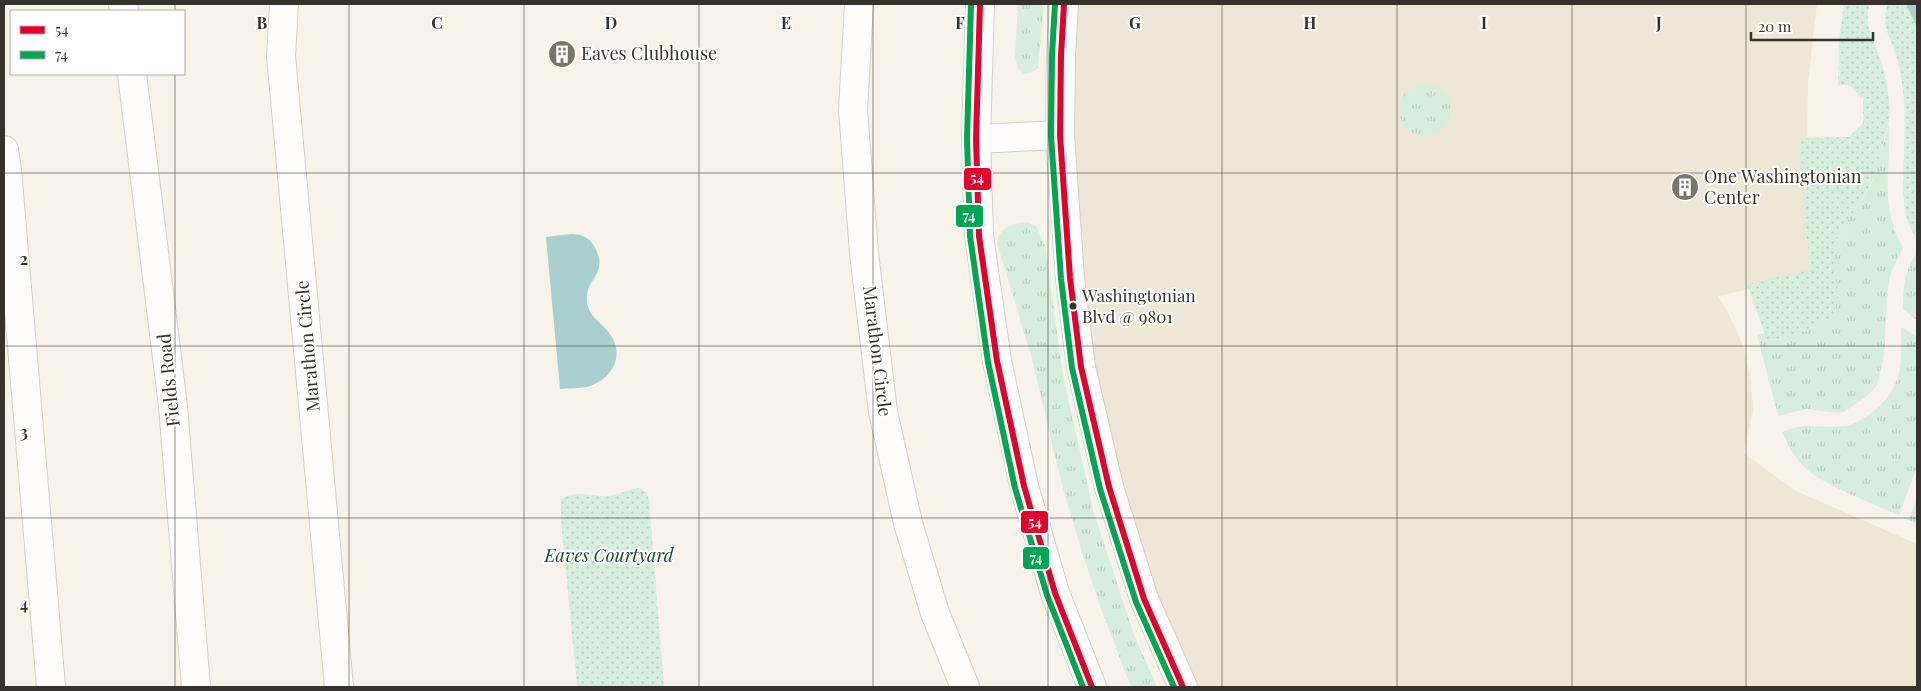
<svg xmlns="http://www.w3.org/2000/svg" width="1921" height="691" font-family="'Playfair Display',serif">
	<defs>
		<pattern id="grass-tufts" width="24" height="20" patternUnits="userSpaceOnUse" patternTransform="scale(1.25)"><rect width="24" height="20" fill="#d6eedb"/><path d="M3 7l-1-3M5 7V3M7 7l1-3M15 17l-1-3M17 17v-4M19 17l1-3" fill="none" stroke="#b8cdbc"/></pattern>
		<pattern id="park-dots" width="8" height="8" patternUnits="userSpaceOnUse" patternTransform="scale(1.25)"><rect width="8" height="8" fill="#d6eedb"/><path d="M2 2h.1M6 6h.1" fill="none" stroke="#b8cdbc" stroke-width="1.8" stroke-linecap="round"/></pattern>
	</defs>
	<rect width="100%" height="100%" fill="#f8f3e9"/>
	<path fill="#eee7d7" d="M1069,4H1817L1808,82L1807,151L1821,273L1718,296L1727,310L1744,348L1751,384L1753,411L1744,453L1794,490L1917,544V687H1191L1135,544L1085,345L1068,119Z"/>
	<g fill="url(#grass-tufts)">
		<path d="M1018,4H1044L1038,68L1031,73L1024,74L1018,68L1015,57Z"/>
		<circle cx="1425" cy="110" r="26"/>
		<path d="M1889,125C1891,171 1879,204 1903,248L1891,273L1888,286L1884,355L1877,386L1866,397L1844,412L1837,413L1806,409L1778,416L1757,335L1765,333L1767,340C1790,338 1798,335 1818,324C1821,323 1825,321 1827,319C1848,296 1830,277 1834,253C1839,225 1861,205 1873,180C1881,162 1883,143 1889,125Z"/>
		<path d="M1027,222L1036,226L1045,245L1063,375L1093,510L1134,635L1157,687H1131L1100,606L1082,552L1063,489L1032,359L997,243C999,227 1013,223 1027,222Z"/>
		<path d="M1917,253V321L1903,309C1903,290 1904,268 1917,253Z"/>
		<path d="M1901,327L1917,337V467L1899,515C1872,503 1821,485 1802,465C1793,455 1788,444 1782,432C1805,422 1821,429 1843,426C1854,425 1863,419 1871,413C1903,390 1902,363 1901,327Z"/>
		<path d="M1917,499V524L1908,520Z"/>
	</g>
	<g fill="url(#park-dots)">
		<path d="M1844,4H1870C1863,25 1873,39 1880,58C1885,75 1890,97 1890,114C1889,123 1886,132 1884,140C1882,149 1881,158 1878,166C1874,179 1866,192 1859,203C1849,220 1836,234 1834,254C1831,276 1848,301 1827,319C1825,321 1820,323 1817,325C1799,336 1788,338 1767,340L1747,284L1810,270L1799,151L1800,138L1849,137L1863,123V99L1849,85H1838L1839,41Z"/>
		<path d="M1887,4H1906L1916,25L1917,234L1914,236L1906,216L1904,205C1901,155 1911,109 1897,59C1891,36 1881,30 1887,4Z"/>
		<path d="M639,488L646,492L649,499L664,687H577L561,519V500C572,489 592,497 608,496C619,495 628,489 639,488Z"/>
	</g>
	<g fill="#a9cfd1">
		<path d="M1906,4H1917V37L1916,25Z"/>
		<path d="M571,234C581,234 589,237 594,246C610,274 586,276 587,300C587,317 605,324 612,337C624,357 611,379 590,386C581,389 569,388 560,389L546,237Z"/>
	</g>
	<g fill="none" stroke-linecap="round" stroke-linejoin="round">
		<g stroke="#d4d0c7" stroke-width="30">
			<g id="minor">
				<path d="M284,4L281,56L339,687"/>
				<path d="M859,4L853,110L864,253L883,412L908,523L935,613L965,687"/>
			</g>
		</g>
		<g stroke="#d4d0c7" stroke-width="30">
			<g id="tertiary">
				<path d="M980,4L976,139L979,236L997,361L1024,486L1055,593L1092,687"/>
				<path d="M1064,4L1061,55L1060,135L1070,278L1081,367L1109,487L1144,599L1183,687"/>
				<path d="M976,139L1060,135"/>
			</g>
		</g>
		<g stroke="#d4d0c7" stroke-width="30">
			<g id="secondary">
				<path d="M123,4L124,11"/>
				<path d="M132,74L173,406L196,687"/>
				<path d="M4,150L7,170L51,687"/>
			</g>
		</g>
		<use href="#minor" stroke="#fefdfc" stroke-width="28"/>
		<use href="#tertiary" stroke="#fefdfc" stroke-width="28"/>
		<use href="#secondary" stroke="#fefdfc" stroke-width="28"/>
		<g stroke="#fff" stroke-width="10">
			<g id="bus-1">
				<path d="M980,4L976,139L979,236L997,361L1024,486L1055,593L1092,687"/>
				<path d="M1064,4L1061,55L1060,135L1070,278L1081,367L1109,487L1144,599L1183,687"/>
			</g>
		</g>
		<g stroke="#fff" stroke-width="10">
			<g id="bus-2">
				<path d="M971,4L967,139L970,236L988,362L1015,488L1047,595L1083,687"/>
				<path d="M1055,4L1052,55L1051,136L1061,279L1072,368L1100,489L1136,602L1174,687"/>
			</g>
		</g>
		<use href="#bus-1" stroke="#e4002b" stroke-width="6"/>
		<use href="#bus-2" stroke="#00a651" stroke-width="6"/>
	</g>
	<path fill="none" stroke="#363129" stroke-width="1" stroke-opacity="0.55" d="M175,4V11M349,4V687M524,4V687M699,4V687M873,4V687M1048,4V687M1222,4V687M1397,4V687M1572,4V687M1746,4V687M175,74V687M4,173H1917M4,346H1917M4,518H1917"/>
	<defs>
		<g id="building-disc" transform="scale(1.4375)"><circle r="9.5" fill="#7a756c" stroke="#fff"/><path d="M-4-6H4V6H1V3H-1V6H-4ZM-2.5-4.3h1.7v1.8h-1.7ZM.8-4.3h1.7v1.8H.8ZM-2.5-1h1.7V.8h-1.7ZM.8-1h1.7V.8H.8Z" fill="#fff"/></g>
	</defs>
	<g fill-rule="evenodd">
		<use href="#building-disc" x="562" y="54"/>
		<use href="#building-disc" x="1685" y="187"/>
	</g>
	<circle fill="#363129" stroke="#fff" stroke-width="2" cx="1073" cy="306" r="4.5"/>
	<g text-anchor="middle" stroke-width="4" stroke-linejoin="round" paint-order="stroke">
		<g font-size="17" fill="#363129" stroke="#fff" text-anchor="start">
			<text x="1082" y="302">Washingtonian<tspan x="1082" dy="21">Blvd @ 9801</tspan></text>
		</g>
		<g font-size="18" fill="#363129" stroke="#fff" text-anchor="start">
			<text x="581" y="60">Eaves Clubhouse</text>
			<text x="1704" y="183">One Washingtonian<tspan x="1704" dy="21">Center</tspan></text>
		</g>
		<g font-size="18" fill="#363129" stroke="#fff">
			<text transform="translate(308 346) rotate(-95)" y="6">Marathon Circle</text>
			<text transform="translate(877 351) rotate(83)" y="6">Marathon Circle</text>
			<text transform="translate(169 380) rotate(-96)" y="6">Fields Road</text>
		</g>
		<g font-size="18" font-style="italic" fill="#114830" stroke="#fff">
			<text x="609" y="562">Eaves Courtyard</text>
		</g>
	</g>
	<g font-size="16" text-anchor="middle" font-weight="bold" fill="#363129" stroke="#fff" stroke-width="4" stroke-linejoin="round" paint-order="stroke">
		<text x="262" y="29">B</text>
		<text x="437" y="29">C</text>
		<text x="611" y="29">D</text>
		<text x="786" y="29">E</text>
		<text x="960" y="29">F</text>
		<text x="1135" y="29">G</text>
		<text x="1310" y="29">H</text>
		<text x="1484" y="29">I</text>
		<text x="1659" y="29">J</text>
		<text x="24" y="265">2</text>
		<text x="24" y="438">3</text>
		<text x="24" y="610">4</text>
	</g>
	<g stroke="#fff" stroke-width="2">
		<rect x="963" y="167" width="29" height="24" rx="5" fill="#e4002b"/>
		<rect x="955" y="204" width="29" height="24" rx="5" fill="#00a651"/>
		<rect x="1020" y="510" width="29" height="24" rx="5" fill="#e4002b"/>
		<rect x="1022" y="546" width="28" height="24" rx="5" fill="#00a651"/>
	</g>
	<g font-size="14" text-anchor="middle" font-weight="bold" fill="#fff">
		<text x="977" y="183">54</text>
		<text x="969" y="221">74</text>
		<text x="1035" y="527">54</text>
		<text x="1036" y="563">74</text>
	</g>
	<rect width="1921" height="691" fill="none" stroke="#363129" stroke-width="10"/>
	<rect x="10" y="10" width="175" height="65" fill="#ffffff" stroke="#afada9"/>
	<rect x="20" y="26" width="25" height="8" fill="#e4002b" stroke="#afada9"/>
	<text x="55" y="35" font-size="15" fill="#363129">54</text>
	<rect x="20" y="51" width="25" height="8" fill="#00a651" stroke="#afada9"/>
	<text x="55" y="60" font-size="15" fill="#363129">74</text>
	<path d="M1751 32v8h122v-8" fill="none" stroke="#363129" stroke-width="2.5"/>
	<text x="1758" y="32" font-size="15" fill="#363129" stroke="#ffffff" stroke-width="4" paint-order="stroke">20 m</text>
</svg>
